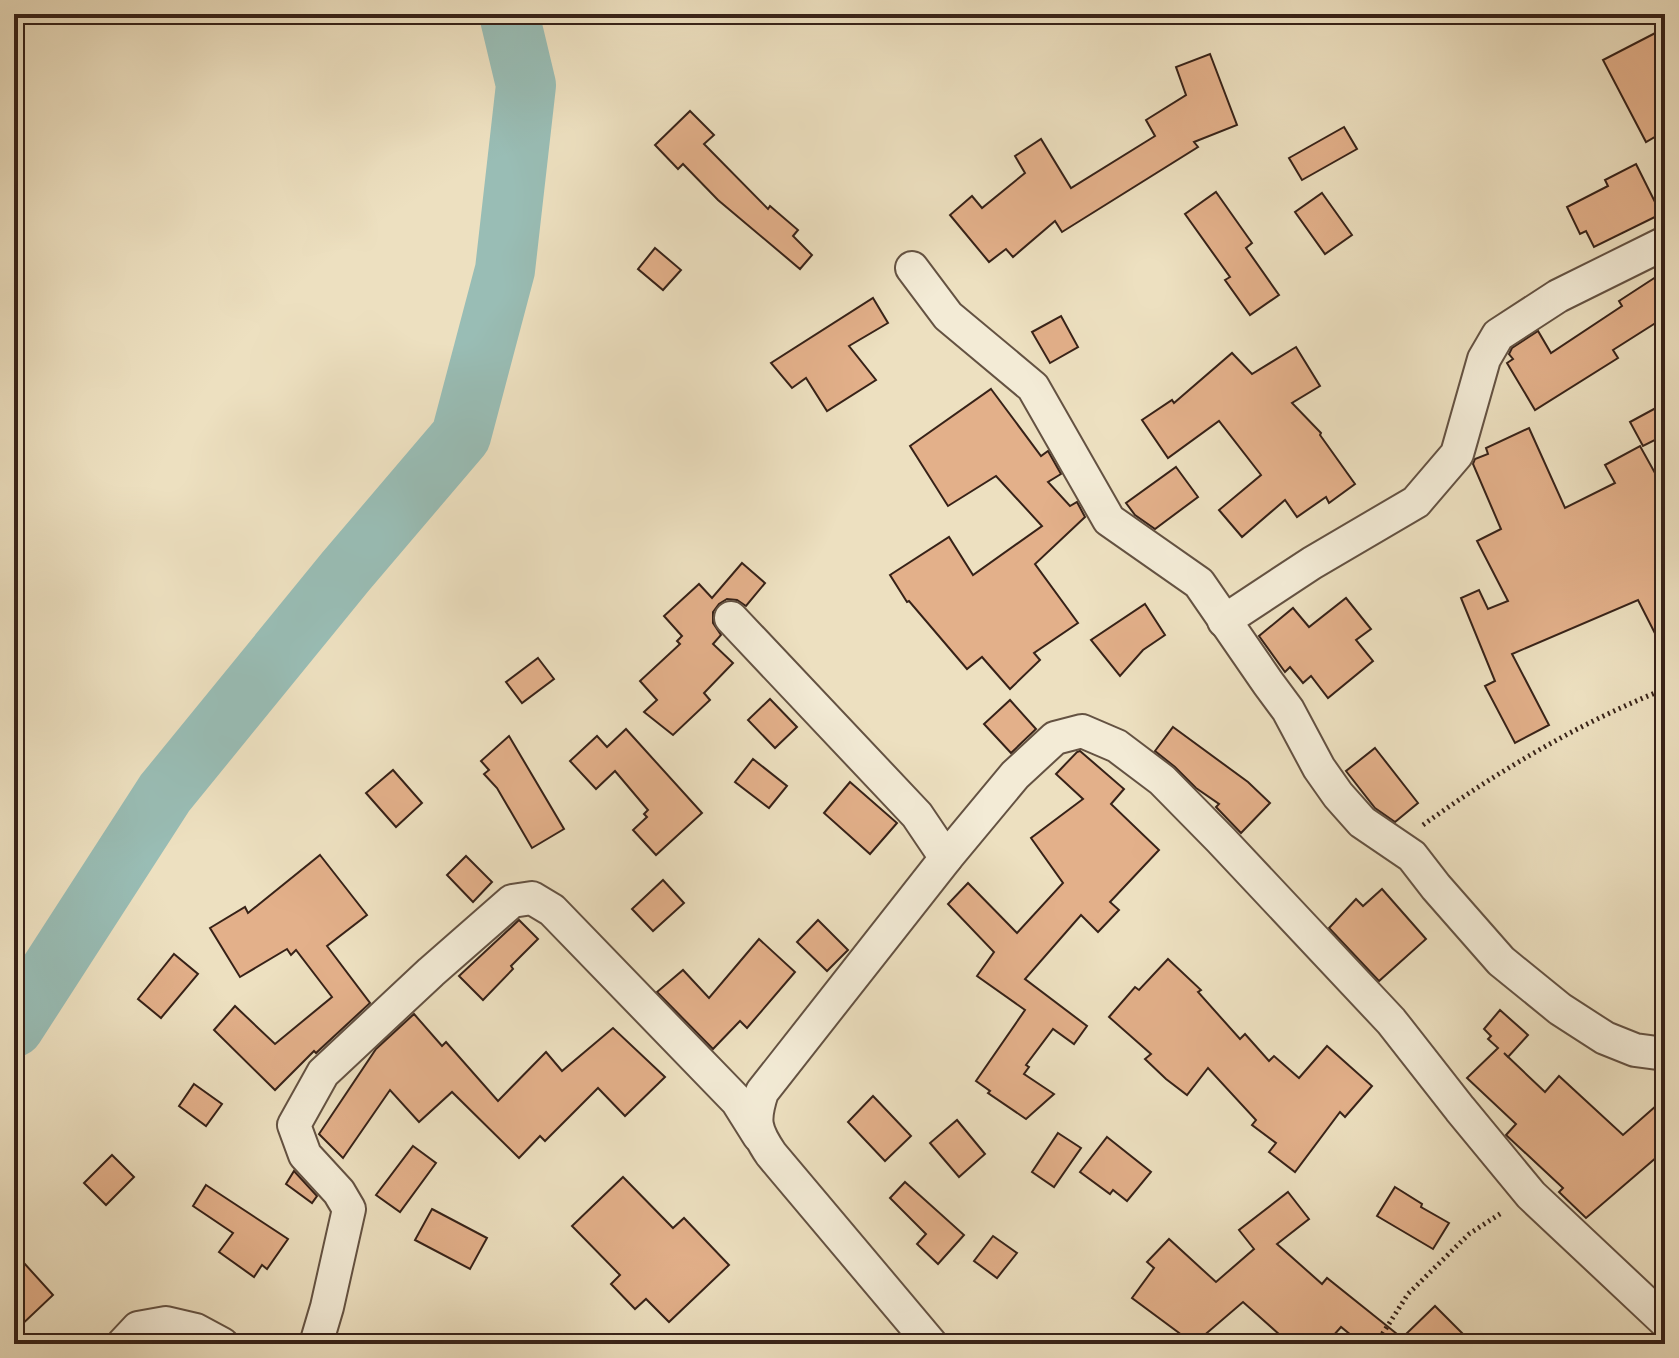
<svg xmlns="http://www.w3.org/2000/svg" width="1679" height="1358" font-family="Vollkorn,serif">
	<rect width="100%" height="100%" fill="#ede0c0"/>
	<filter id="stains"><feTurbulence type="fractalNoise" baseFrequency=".0025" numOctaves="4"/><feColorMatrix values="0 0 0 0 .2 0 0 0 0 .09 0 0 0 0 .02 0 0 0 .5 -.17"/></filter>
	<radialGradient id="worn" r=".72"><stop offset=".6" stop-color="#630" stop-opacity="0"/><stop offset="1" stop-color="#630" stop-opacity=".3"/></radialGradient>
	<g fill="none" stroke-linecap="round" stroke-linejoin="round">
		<path stroke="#99bdb5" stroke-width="60" d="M14,1027L165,793L346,571L461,436L505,270L526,85L509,14"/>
	</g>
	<g fill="#e3b08a" stroke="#372218" stroke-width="2">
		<path d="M1665,28V131L1646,142L1603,60Z"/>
		<path d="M1210,54L1237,125L1194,142L1198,147L1062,232L1055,221L1013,257L1006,249L989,262L950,215L972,196L982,208L1025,173L1015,156L1041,139L1071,188L1155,136L1146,120L1186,95L1176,67Z"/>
		<path d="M690,111L714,135L704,144L768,209L770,206L798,230L793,236L812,255L800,269L718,200L683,164L678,169L655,145Z"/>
		<path d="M1344,127L1357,149L1302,180L1289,158Z"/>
		<path d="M1636,164L1661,214L1594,247L1586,231L1580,234L1567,207L1608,186L1605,180Z"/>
		<path d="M1216,192L1252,243L1246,248L1279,295L1250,315L1225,280L1230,277L1185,214Z"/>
		<path d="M1322,193L1352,235L1325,254L1295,212Z"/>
		<path d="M655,248L681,270L663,290L638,269Z"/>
		<path d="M1665,271V317L1613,350L1618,358L1535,410L1507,363L1513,359L1509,354L1512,348L1538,331L1551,353L1622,306L1619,301Z"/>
		<path d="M873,298L888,323L849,346L876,380L827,411L806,378L792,388L771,363Z"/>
		<path d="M1061,316L1078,347L1050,363L1032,332Z"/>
		<path d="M1296,347L1320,386L1292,403L1321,433L1320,435L1355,484L1329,503L1326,497L1297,517L1285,500L1242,537L1219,510L1261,475L1219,421L1168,458L1142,420L1172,400L1174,403L1232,353L1252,374Z"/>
		<path d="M991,389L1041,456L1048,451L1061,474L1048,482L1070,506L1077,502L1085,517L1035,564L1078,623L1034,653L1040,660L1010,689L982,657L967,669L909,601L907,602L890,575L949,537L973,575L1042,526L996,476L948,506L910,446Z"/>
		<path d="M1665,403V435L1643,446L1630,422Z"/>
		<path d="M1529,428L1565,508L1615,483L1605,465L1640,446L1665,491V653L1638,600L1512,654L1549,725L1515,743L1485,686L1495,681L1461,598L1479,590L1488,609L1508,601L1477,541L1501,529L1473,464L1475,459L1488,454L1486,448Z"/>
		<path d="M1176,467L1198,497L1155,529L1135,515L1126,503Z"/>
		<path d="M742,563L765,583L746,606L737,600L727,599L719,604L713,612V623L721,635L713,644L733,663L704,693L710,700L673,735L644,712L657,700L640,681L680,644L677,641L682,636L664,616L699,584L712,598Z"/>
		<path d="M1346,598L1371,629L1356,640L1373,661L1328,698L1311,676L1303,683L1290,667L1285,672L1259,636L1293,608L1309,627Z"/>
		<path d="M1145,604L1165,635L1143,650L1120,676L1091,640Z"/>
		<path d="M538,658L554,679L522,703L506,682Z"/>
		<path d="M770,699L797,727L775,748L748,720Z"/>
		<path d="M1010,700L1036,729L1011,753L984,724Z"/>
		<path d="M1173,727L1248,782L1270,803L1241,833L1216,807L1219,804L1196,788L1175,767L1155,751Z"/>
		<path d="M626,729L702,813L656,855L633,830L647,817L644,814L648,810L615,771L596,789L570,761L597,736L607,747Z"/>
		<path d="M509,736L564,829L532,848L497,788L484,774L489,770L481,761Z"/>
		<path d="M1375,748L1418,803L1395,822L1375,808L1346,771Z"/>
		<path d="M1080,751L1124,789L1111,804L1159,850L1110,902L1119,910L1098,932L1081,915L1025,979L1087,1026L1074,1044L1053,1029L1026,1065L1029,1067L1024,1074L1054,1094L1026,1119L988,1093L990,1091L976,1081L1025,1010L977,976L994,952L948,904L968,883L1017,933L1063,883L1031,838L1083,799L1056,774L1077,752Z"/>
		<path d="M753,759L787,786L769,808L735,782Z"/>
		<path d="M393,770L422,803L396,827L366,793Z"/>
		<path d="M850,782L897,823L870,854L824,813Z"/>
		<path d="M320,855L367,915L327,946L370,1003L316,1053L314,1051L275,1090L214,1030L235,1006L275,1044L332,997L296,950L291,955L287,949L240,977L210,928L245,907L248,913Z"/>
		<path d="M466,856L492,882L473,902L447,875Z"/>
		<path d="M663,880L684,903L653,931L632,909Z"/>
		<path d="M1382,889L1426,939L1379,981L1329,928L1356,899L1363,906Z"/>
		<path d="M519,920L538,939L511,966L513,969L483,1000L459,976Z"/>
		<path d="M818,920L848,950L827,971L797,942Z"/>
		<path d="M759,939L795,972L747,1028L740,1021L713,1049L657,992L683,970L709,998Z"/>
		<path d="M174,954L198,974L161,1018L138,999Z"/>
		<path d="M1168,959L1201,990L1198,992L1240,1039L1245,1034L1269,1061L1274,1056L1299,1078L1327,1046L1372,1086L1345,1117L1340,1112L1295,1172L1269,1152L1276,1143L1252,1125L1256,1120L1208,1068L1187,1095L1166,1079L1145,1059L1151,1054L1109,1017L1135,987L1139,990Z"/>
		<path d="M1500,1010L1528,1035L1508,1057L1504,1053L1545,1092L1559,1076L1623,1135L1665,1098V1150L1586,1218L1559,1192L1563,1188L1506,1135L1516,1124L1467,1078L1498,1048L1488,1039L1491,1036L1484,1029Z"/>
		<path d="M414,1014L442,1046L446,1042L498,1101L546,1052L562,1071L613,1028L665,1077L625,1116L598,1088L545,1141L540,1136L519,1158L452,1092L419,1122L390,1090L343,1158L319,1134L376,1049Z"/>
		<path d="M194,1084L222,1104L206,1126L179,1106Z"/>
		<path d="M873,1096L911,1136L885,1161L848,1122Z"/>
		<path d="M957,1120L985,1154L959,1177L930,1143Z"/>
		<path d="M1058,1133L1081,1148L1054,1187L1032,1172Z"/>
		<path d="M1107,1137L1151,1172L1127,1201L1113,1190L1110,1194L1080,1172Z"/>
		<path d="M413,1146L436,1163L400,1212L376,1195Z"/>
		<path d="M112,1155L134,1177L106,1205L84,1183Z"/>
		<path d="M294,1171L317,1196L312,1203L286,1184Z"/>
		<path d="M623,1177L673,1228L684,1218L729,1265L669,1322L646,1299L635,1309L611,1284L620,1275L572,1226Z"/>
		<path d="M905,1182L964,1235L938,1264L917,1244L926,1234L890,1198Z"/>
		<path d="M206,1185L288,1239L267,1269L262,1265L254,1277L219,1252L233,1233L193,1206Z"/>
		<path d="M1395,1187L1422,1204L1421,1207L1449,1223L1433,1249L1377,1216Z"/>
		<path d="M1288,1192L1309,1219L1277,1244L1322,1284L1327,1278L1402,1338L1435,1306L1473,1344H1362L1341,1327L1326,1344H1290L1243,1302L1194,1344L1132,1298L1154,1268L1147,1262L1169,1239L1216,1282L1254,1249L1239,1230Z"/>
		<path d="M432,1209L487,1238L470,1269L415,1240Z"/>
		<path d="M993,1236L1017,1253L997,1278L974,1261Z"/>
		<path d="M14,1252L53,1295L14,1332Z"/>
	</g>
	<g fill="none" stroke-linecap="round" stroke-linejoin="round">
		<g stroke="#645242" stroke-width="36">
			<g id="minor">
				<path d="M912,268L948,316L1033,387L1109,520L1199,583L1268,683L1288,710L1319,768L1338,795L1362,822L1412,856L1436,887L1501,961L1560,1009L1605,1038L1635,1050L1665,1054"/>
				<path d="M731,618L917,815L946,858"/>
				<path d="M1224,621L1312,563L1416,502L1457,454L1484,359L1498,335L1558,296L1665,243"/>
				<path d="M123,1344L138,1328L166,1323L196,1330L222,1344"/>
				<path d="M316,1344L327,1307L349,1209L339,1192L305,1155L294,1125L323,1073L431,972L512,901L532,898L552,910L737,1101L759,1136"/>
				<path d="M931,1344L771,1154C754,1129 753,1120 762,1092L946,858L1015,775L1055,738L1082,731L1117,746L1162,780L1221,840L1391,1021L1460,1109L1531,1195L1665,1321"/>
			</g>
		</g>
		<g stroke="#372218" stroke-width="5" stroke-dasharray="2 4" stroke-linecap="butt">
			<path d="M1423,825C1498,771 1579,723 1665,689"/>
			<path d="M1376,1344L1408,1294L1469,1234L1503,1212"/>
		</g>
		<use href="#minor" stroke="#f3ebd6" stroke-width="32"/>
	</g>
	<rect width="1679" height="1358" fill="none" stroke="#ede0c0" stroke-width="48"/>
	<rect x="16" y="16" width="1647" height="1326" fill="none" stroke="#372218" stroke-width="4"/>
	<rect x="24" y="24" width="1631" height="1310" fill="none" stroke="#372218" stroke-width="2"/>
	<rect width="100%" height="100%" filter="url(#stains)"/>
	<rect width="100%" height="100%" fill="url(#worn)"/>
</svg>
